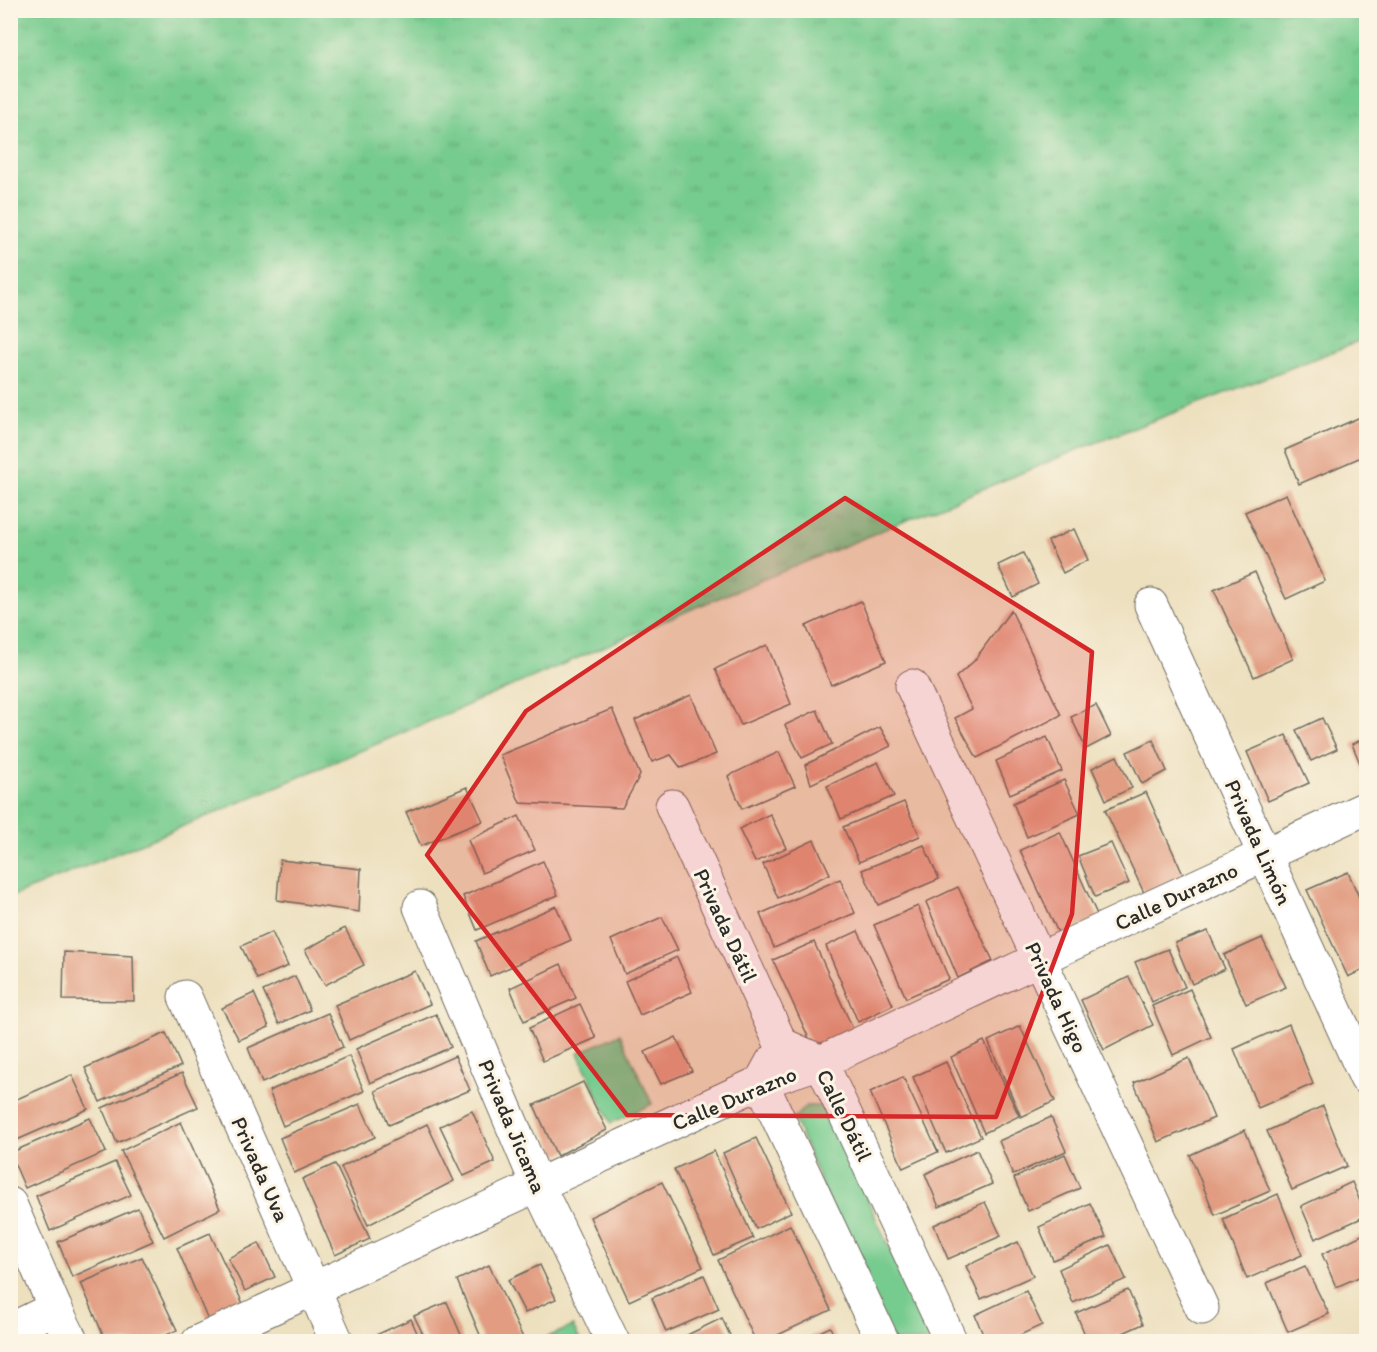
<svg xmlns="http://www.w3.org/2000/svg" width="1377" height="1352" font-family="Itim,sans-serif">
	<defs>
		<pattern id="grass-tufts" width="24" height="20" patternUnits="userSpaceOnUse" patternTransform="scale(1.5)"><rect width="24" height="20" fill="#76cb8e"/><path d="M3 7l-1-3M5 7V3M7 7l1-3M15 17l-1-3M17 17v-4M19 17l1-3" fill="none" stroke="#66ae7b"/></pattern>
	</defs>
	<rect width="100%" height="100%" fill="#fcf5e5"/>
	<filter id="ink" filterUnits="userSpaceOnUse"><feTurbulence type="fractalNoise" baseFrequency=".0167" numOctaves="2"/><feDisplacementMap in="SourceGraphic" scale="12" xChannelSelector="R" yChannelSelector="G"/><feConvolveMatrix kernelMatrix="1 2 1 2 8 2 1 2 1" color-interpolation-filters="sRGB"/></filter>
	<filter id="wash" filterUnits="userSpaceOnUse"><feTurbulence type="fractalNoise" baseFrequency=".008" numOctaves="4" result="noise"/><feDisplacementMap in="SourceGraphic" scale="24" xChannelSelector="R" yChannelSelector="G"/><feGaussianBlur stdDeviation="1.35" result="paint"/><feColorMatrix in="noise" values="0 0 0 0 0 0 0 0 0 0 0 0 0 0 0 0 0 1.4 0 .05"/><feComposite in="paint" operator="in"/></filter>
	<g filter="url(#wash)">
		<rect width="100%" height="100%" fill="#ede0bf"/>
		<path fill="url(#grass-tufts)" stroke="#507b5c" stroke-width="1.5" d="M11,10L1366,11V339L1082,448L699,606L215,813L11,897Z"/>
		<g fill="#76cb8e" stroke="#507b5c" stroke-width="1.5">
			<path d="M620,1034L652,1104L611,1123L578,1053Z"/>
			<path d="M806,1106H820L831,1117L930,1341H887L794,1118Z"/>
			<path d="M573,1326L580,1341H539Z"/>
		</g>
		<g id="blocks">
			<g fill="#e19c81">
				<path d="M1365,415L1366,418V455L1299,484L1285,450Z"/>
				<path d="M1286,494L1325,581L1286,599L1245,512Z"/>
				<path d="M1074,529L1088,560L1063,573L1048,541Z"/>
				<path d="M1023,553L1038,584L1013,597L998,565Z"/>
				<path d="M1255,572L1293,659L1254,677L1214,590Z"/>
				<path d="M861,601L886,661L831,685L806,626Z"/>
				<path d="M1011,610L1061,715L977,758L955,718L972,709L956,677L974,661Z"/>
				<path d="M767,645L791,704L741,725L715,669Z"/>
				<path d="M691,695L716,754L681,768L671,755L652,762L635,720Z"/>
				<path d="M1096,705L1111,736L1086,749L1071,717Z"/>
				<path d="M612,709L640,775L622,808L520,803L500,755Z"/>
				<path d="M817,710L832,744L802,758L785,725Z"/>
				<path d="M1322,718L1337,749L1311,761L1296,730Z"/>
				<path d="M880,727L891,746L811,784L805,765Z"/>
				<path d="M1286,735L1309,783L1268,801L1247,752Z"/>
				<path d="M1047,737L1062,771L1010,794L996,761Z"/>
				<path d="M1366,738V778L1352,744Z"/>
				<path d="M1153,740L1167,771L1142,784L1127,752Z"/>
				<path d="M779,752L795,786L742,809L728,776Z"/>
				<path d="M1117,756L1132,788L1106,800L1092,768Z"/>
				<path d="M878,762L894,796L841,819L827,786Z"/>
				<path d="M1064,780L1080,814L1027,837L1013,803Z"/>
				<path d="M467,787L483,821L421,846L406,812Z"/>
				<path d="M1146,792L1185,879L1146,897L1105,810Z"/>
				<path d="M904,802L920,836L859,862L843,827Z"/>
				<path d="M770,814L786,848L755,862L739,829Z"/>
				<path d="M519,816L535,850L482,873L468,840Z"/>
				<path d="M1060,832L1099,919L1060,937L1020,850Z"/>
				<path d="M814,840L830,874L778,898L763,864Z"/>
				<path d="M1111,843L1129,883L1095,897L1078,856Z"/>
				<path d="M924,845L939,879L878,905L862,870Z"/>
				<path d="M280,860L361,869L359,912L277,900Z"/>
				<path d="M543,861L558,895L477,930L463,896Z"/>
				<path d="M1348,872L1366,913V968L1348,977L1307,890Z"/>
				<path d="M840,879L855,913L774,948L760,914Z"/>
				<path d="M958,887L993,961L958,978L926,902Z"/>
				<path d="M556,906L571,940L490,976L476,941Z"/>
				<path d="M918,906L949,979L906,998L874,925Z"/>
				<path d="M662,917L678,950L625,974L611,940Z"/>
				<path d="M345,928L364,965L325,985L305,950Z"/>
				<path d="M858,931L893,1005L858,1022L826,946Z"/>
				<path d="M1208,931L1225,969L1192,984L1175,943Z"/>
				<path d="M272,932L288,966L257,979L241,946Z"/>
				<path d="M1262,938L1286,987L1246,1004L1224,955Z"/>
				<path d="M814,942L853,1029L813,1047L773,960Z"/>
				<path d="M1168,949L1185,987L1152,1002L1135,962Z"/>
				<path d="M64,952L133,956L134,1001L63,1000Z"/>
				<path d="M677,957L692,992L640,1015L625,981Z"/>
				<path d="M561,964L576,998L524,1021L510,988Z"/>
				<path d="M415,971L430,1004L349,1040L335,1005Z"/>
				<path d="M295,976L310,1010L279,1024L263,991Z"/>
				<path d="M1129,977L1153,1025L1104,1050L1081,1000Z"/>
				<path d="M1190,989L1211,1037L1173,1055L1152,1006Z"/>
				<path d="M254,993L269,1027L239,1040L222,1008Z"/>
				<path d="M580,1004L596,1038L543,1061L529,1028Z"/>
				<path d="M328,1013L343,1047L262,1083L248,1048Z"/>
				<path d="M436,1014L451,1047L370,1083L356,1049Z"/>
				<path d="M1289,1024L1313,1084L1258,1108L1234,1049Z"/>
				<path d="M1020,1026L1055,1101L1021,1117L988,1041Z"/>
				<path d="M166,1033L181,1066L100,1102L85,1068Z"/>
				<path d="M676,1037L692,1071L661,1084L645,1052Z"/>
				<path d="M984,1041L1019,1116L984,1133L951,1057Z"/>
				<path d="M349,1056L364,1091L283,1126L269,1091Z"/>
				<path d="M455,1056L470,1090L389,1125L375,1091Z"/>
				<path d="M1189,1058L1214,1118L1158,1142L1134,1083Z"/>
				<path d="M946,1062L981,1137L946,1153L913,1077Z"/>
				<path d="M182,1073L198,1107L117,1143L102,1108Z"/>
				<path d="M72,1075L88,1109L10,1143V1102Z"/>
				<path d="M903,1077L938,1152L903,1168L870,1092Z"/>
				<path d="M583,1082L607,1130L557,1156L534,1105Z"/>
				<path d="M360,1104L375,1137L294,1173L280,1138Z"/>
				<path d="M1323,1106L1347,1166L1292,1190L1267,1131Z"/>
				<path d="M472,1111L495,1162L464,1176L440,1126Z"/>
				<path d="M1051,1117L1066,1151L1013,1175L999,1141Z"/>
				<path d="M90,1118L106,1152L25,1188L10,1153Z"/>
				<path d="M181,1122L220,1209L164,1237L121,1151Z"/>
				<path d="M427,1124L454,1181L368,1225L341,1167Z"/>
				<path d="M1245,1130L1270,1191L1215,1215L1190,1155Z"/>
				<path d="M756,1138L791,1212L756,1229L723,1153Z"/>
				<path d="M977,1150L992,1184L939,1207L925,1174Z"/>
				<path d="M714,1151L753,1238L714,1255L674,1169Z"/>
				<path d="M1065,1154L1080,1188L1028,1211L1014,1178Z"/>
				<path d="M115,1162L131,1195L50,1231L36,1196Z"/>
				<path d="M335,1164L370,1239L335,1255L302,1179Z"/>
				<path d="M662,1182L703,1267L629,1301L590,1217Z"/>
				<path d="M1352,1182L1366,1216L1315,1239L1301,1206Z"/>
				<path d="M1278,1194L1302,1255L1247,1279L1223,1219Z"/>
				<path d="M985,1202L1001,1236L948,1259L934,1225Z"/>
				<path d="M1090,1203L1106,1237L1053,1260L1039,1227Z"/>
				<path d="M138,1208L153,1241L72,1277L58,1242Z"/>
				<path d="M790,1225L831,1310L763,1342H756L718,1260Z"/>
				<path d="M210,1233L245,1308L210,1325L177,1248Z"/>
				<path d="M1366,1233V1274L1336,1287L1322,1254Z"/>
				<path d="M1018,1242L1033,1276L981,1299L966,1266Z"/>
				<path d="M259,1243L275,1277L245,1291L228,1258Z"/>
				<path d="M1110,1245L1126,1279L1073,1303L1059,1269Z"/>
				<path d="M142,1257L177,1330L152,1342H106L81,1283Z"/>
				<path d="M489,1265L524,1340L520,1342H483L457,1280Z"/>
				<path d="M540,1265L556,1299L525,1313L508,1280Z"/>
				<path d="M1305,1266L1329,1314L1288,1332L1267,1283Z"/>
				<path d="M704,1275L719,1309L666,1332L652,1298Z"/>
				<path d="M1128,1290L1143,1324L1103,1342H1088L1076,1313Z"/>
				<path d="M1026,1291L1042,1325L1005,1342H986L975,1315Z"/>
				<path d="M447,1302L464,1342H427L414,1316Z"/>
				<path d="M722,1318L733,1342H673Z"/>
				<path d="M411,1319L421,1342H382L378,1334Z"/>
				<path d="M830,1327L837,1342H799Z"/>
			</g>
		</g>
	</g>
	<g filter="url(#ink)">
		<use href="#blocks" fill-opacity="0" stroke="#6f6a5f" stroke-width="1.5"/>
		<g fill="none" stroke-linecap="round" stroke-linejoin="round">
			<g stroke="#6f6a5f" stroke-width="35">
				<g id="minor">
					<path d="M1151,605L1366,1078"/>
					<path d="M912,686L1202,1308"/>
					<path d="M672,806L781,1044"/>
					<path d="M420,907L538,1186L613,1342"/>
					<path d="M185,997L337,1342"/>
					<path d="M781,1044L821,1062L951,1342"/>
					<path d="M772,1062L761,1082L883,1342"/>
					<path d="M10,1204L55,1308L72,1342"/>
					<path d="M10,1330L55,1308"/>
					<path d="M198,1342L761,1082L821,1062L1039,959L1366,808"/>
				</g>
			</g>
			<use href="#minor" stroke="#fff" stroke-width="33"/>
		</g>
	</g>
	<path fill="#d62828" fill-opacity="0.2" stroke="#d62828" stroke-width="4.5" stroke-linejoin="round" d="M845,498L1092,652L1072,914L996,1117L627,1115L427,855L526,711Z"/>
	<g text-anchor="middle" stroke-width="6" stroke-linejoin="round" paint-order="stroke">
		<g font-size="22" fill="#2b2b2b" stroke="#fcf5e5">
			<text transform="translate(1259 842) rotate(66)" y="8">Privada Limón</text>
			<text transform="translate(1176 896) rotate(-25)" y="8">Calle Durazno</text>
			<text transform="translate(726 925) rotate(65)" y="8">Privada Dátil</text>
			<text transform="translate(1057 997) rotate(65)" y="8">Privada Higo</text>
			<text transform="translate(734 1098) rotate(-23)" y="8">Calle Durazno</text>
			<text transform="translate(845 1115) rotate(64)" y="8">Calle Dátil</text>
			<text transform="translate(513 1126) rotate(67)" y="8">Privada Jicama</text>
			<text transform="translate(261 1169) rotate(66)" y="8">Privada Uva</text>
		</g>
	</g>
	<rect width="1377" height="1352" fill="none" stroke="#fcf5e5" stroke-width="36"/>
</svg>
